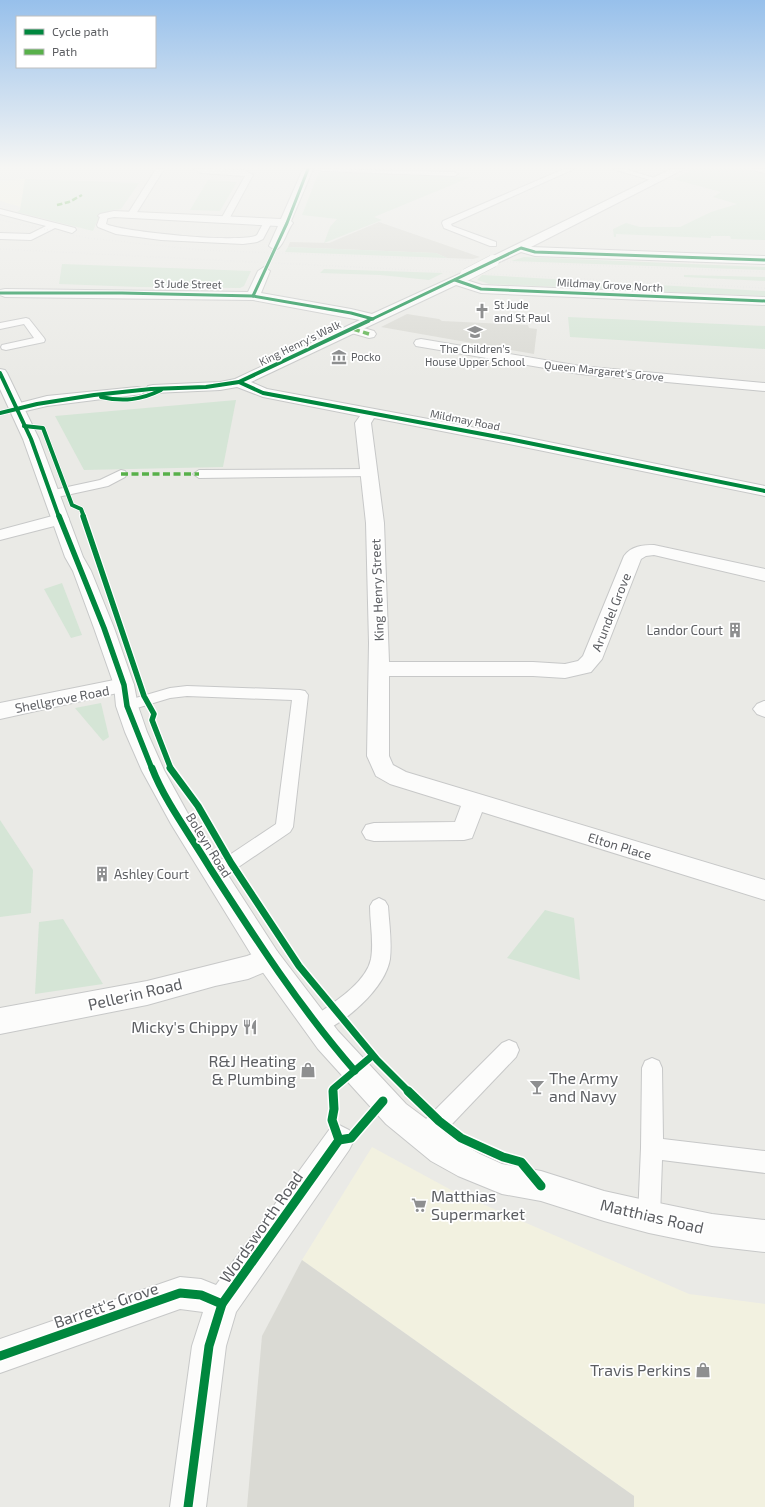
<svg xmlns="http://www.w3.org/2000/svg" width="765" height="1507" font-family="'Exo 2',sans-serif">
	<rect width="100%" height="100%" fill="#eaeae6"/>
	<g fill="#f2f1e0">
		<path d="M25,179L21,207L0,201V181Z"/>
		<path d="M372,1147L453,1191L689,1294L765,1304V1507H634V1496L302,1260Z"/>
	</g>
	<g fill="#dadad4">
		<path d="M379,222L480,257L473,259L447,258L436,253L288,247L290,242L329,243Z"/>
		<path d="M407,314L439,319L442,321L528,325L529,328L537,329L534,354L381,327Z"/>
		<path d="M302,1260L634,1496V1507H247L262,1336Z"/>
	</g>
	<g fill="#d5e5d6">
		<path d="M694,169H747L765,174V240L731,239L730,236H711V238L616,234V237H614L613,229L626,223L640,227H680L711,212L737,204L713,197L721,192L673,179Z"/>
		<path d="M319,172L471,177L374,217L382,220L324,243L330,227L337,219L302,215Z"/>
		<path d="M25,179L139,183L121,209C101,211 100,215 93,231L17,212L20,210Z"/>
		<path d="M208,180L237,182L220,211L190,210Z"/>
		<path d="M288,247L436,253L447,258L473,259L285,252Z"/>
		<path d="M524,257L765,267V270L511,261Z"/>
		<path d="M62,264L251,271L244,286L240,288L139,287L59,284Z"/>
		<path d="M324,269L443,273L429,280L380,275L320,273Z"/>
		<path d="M482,275L765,291V296L489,284L477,280Z"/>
		<path d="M684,275L765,277V281L684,277Z"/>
		<path d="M568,317L765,326V349L570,337Z"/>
		<path d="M236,400L223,467L84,470L55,416Z"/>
		<path d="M62,583L82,635L71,638L44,589Z"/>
		<path d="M101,703L109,737L103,741L75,708Z"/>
		<path d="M0,820L33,870L31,913L0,917Z"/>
		<path d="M545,910L574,918L580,980L507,958Z"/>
		<path d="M63,919L103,984L35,994L39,922Z"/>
	</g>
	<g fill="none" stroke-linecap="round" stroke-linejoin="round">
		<g stroke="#c7c8c8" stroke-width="2">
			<g id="service">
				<path d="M156,169H164L134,217H128L127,215Z"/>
				<path d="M194,169L244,170L253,175L228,221H222L221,219L245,176L201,173Z"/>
				<path d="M318,169L454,172L458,174L454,176L322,171Z"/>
				<path d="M564,169H574L451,224L452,226L496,242V246H490L444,228L442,223L443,221Z"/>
				<path d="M613,169H625L661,180L657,182Z"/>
				<path d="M0,209L75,228L76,230L72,233L55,228L31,240L0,239V233L30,234L46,226L0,214Z"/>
				<path d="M101,214H104L108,216L106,224C122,232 244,244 257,235L265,220L268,219L272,222L263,239L257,242L243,244L161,240L116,234L98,227L97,225Z"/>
				<path d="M26,318L29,319L44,338L45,340L44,342L6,350L2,349L1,347L2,345L34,338L24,324L0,329V323Z"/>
				<path d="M370,469L376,473L374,476L199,478L193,474L199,470Z"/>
				<path d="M121,470L125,471L127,474L125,477L108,486L53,498L47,494L49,491L100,480Z"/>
				<path d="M187,686L300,690L305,691L308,695L293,827L290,832L237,868L212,878L206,876L203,871L206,866L225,858L276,824L292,700L187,696L170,698L127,711L122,710L119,706L122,702L170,688Z"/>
				<path d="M379,898L385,901L388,906C389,923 392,941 390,959C385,989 344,1024 317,1034L310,1031L307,1025L310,1019C330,1005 366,984 371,959C374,942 370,923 370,906L373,901Z"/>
				<path d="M509,1040L516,1043L519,1050L516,1057L432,1145L424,1148L416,1145L413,1137L416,1129L502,1043Z"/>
				<path d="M652,1058L659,1061L662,1068L663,1139L765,1151V1173L662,1160L660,1217L657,1225L649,1228L641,1225L638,1217L641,1148L642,1068L645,1061Z"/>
			</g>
		</g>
		<g stroke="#c7c8c8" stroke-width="2">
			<path id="pedestrian" d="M353,325L374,331L376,334L374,337L369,338L348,332L346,329L348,326Z"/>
		</g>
		<g stroke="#c7c8c8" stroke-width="2">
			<g id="minor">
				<path d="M303,169H313L291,221L293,223C287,230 284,247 275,250L269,246L278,226L114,217L104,219L98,216L100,214L114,211L281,219Z"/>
				<path d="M671,169H684L531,247L765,256V264L535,256L521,252L493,265L487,261L489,258Z"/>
				<path d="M755,169H765V173L756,171Z"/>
				<path d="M264,267L270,271L261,293L351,309L372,314L466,271L472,275L466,280L482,285L765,297V305L481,293L456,285L251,382L267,389L509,434L765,486V496L509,444L374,418L371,423L384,523L389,662H533L565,664L578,661L583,656L624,556C631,546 643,545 654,545L765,569V581L654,555L646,556L641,559L602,659L591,672L565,678L533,676H389V756L393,765L406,772L765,880V900L482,812L472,838L464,840L374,841L366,839L362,832L366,825L374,823L455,822L461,806L390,784L376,776L367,756L369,643L366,523L355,423L360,416L263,397L237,387L220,390L153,393L148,392L146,389L148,386L153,385L220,382L235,379L360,320L253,300L5,297L0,295V290L5,289L248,292L258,271Z"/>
				<path d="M421,339L580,366L765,383V391L580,374L416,346L414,343L416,340Z"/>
				<path d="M137,387L142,388L144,391L142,394L47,406L17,413L12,411L9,408L12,405L47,396Z"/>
				<path d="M60,514L66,515L69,519L66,523L0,540V530Z"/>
				<path d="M124,678L131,680L134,685L131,690L0,719V703Z"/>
				<path d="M764,701H765V717L757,714L753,709L757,704Z"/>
				<path d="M268,948L277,951L281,959L277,967L248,979L215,986L147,1005L0,1034V1008L147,981L247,956Z"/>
				<path d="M339,1125L349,1130L354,1140L349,1150L236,1312L226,1346L206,1507H170L192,1346L203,1312L180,1309L0,1373V1339L180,1277L201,1279L216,1285L329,1130Z"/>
			</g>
		</g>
		<g stroke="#c7c8c8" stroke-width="2">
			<path id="tertiary" d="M0,369L5,370L7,373L39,439L83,557L91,571L114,628L134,685L138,706L147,732L164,770L187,812L277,951L338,1031L406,1104L453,1139L480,1154L502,1164L541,1171L604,1191L649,1201L712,1214L765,1220V1252L712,1246L649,1233L604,1221L541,1201L502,1194L458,1176L431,1161L386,1124L318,1049L259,967L171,824L142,771L125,732L116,706L114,685L94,628L73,571L65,557L23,439L0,389Z"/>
		</g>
		<use href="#service" fill="#fcfcfb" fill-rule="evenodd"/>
		<use href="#pedestrian" fill="#fcfcfb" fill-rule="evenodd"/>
		<use href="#minor" fill="#fcfcfb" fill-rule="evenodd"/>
		<use href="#tertiary" fill="#fcfcfb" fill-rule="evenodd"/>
		<g stroke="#e2e2e2" stroke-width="1.5" stroke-dasharray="0.5 2.5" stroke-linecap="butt">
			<path d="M0,220L88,238L201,250L765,272"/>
			<path d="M0,249L765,288"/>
		</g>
		<g stroke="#c7c8c8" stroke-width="13" stroke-linecap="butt">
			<path id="minor-bridge" d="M466,275L493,261"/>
		</g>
		<use href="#minor-bridge" stroke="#fcfcfb" stroke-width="12"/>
		<path stroke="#58b04a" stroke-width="2.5" stroke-dasharray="5.5 2.5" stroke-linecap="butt" d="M57,205L69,202L82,195"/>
		<g stroke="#58b04a" stroke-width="3.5" stroke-dasharray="7 3.5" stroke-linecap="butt">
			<path d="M353,329L369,334"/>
			<path d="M121,474H199"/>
		</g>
		<g stroke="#fff" stroke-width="4.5">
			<g id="cycleway-far4">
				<path d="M455,280L481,289L765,301"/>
				<path d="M0,293H122L253,296L351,313L373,319"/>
				<path d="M253,296L287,223L308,169"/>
				<path d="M366,322L521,248L535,252L765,260"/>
			</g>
		</g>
		<g stroke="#fff" stroke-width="5.5">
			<g id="cycleway-far3">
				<path d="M0,373L31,439L59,517"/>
				<path d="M239,382L263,393L509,439L765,491"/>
				<path d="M101,397C123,402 141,400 161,390"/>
				<path d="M0,413L37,404L94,395L151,389L206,387L239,382L368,321"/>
				<path d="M24,426L43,428L72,505L81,509L84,517"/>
			</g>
		</g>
		<g stroke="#fff" stroke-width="8">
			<g id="cycleway-far2">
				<path d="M59,516L104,628L124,685L127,706L152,769"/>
				<path d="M83,516L144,696L154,714L152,720L171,769"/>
			</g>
		</g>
		<g stroke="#fff" stroke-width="10">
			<g id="cycleway-far1">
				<path d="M152,768C165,802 191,836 210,868C255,938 300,1008 355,1071"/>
				<path d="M170,768L198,806L231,863L299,966L377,1060L409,1092"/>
				<path d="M333,1092V1089L372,1056"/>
			</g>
		</g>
		<g stroke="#fff" stroke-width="12">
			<g id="cycleway">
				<path d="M333,1091L334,1109L332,1120L339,1140"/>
				<path d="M408,1091L439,1121L461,1138L503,1157L521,1162L541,1186"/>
				<path d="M339,1140L351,1138L383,1101"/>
				<path d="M0,1356L180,1293L201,1295L222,1304"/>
				<path d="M188,1507L209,1346L222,1304L339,1140"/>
			</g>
		</g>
		<use href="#cycleway-far4" stroke="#00873e" stroke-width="3"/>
		<use href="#cycleway-far3" stroke="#00873e" stroke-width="4"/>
		<use href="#cycleway-far2" stroke="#00873e" stroke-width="5.5"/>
		<use href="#cycleway-far1" stroke="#00873e" stroke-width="7"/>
		<use href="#cycleway" stroke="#00873e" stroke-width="9"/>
	</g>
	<linearGradient id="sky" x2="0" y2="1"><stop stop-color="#97c0eb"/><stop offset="0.44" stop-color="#f6f6f4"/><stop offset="1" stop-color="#f6f6f4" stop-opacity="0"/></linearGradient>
	<rect width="765" height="380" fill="url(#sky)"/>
	<defs>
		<g id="church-bare" transform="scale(1.2)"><path d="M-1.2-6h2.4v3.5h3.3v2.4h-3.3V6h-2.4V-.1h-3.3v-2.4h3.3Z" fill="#8e8f90" stroke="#fff" stroke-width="2.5" paint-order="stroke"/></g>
		<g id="school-bare" transform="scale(1.2)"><path d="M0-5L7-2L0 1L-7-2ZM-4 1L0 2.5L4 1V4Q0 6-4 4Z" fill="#8e8f90" stroke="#fff" stroke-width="2.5" paint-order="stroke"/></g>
		<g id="museum-bare" transform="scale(1.2)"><path d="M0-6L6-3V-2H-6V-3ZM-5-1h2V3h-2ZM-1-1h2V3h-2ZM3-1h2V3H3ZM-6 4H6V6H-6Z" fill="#8e8f90" stroke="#fff" stroke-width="2.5" paint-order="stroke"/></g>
		<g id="building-bare" transform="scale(1.2)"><path d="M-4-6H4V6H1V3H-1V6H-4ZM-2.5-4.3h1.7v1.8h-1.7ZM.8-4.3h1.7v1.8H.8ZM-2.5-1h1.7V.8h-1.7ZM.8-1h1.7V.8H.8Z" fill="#8e8f90" stroke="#fff" stroke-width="2.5" paint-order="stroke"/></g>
		<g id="restaurant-bare" transform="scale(1.2)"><path d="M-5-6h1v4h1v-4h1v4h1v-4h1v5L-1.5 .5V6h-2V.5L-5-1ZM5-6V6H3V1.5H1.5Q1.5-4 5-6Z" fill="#8e8f90" stroke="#fff" stroke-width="2.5" paint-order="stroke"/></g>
		<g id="shop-bare" transform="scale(1.2)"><path d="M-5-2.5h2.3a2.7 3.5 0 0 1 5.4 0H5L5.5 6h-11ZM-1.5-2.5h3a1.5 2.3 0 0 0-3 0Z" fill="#8e8f90" stroke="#fff" stroke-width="2.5" paint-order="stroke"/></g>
		<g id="bar-bare" transform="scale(1.2)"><path d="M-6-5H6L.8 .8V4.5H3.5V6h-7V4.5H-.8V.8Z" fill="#8e8f90" stroke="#fff" stroke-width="2.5" paint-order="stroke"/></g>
		<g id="supermarket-bare" transform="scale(1.2)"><path d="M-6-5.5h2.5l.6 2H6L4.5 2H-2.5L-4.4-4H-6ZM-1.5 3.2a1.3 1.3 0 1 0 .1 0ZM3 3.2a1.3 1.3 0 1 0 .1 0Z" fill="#8e8f90" stroke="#fff" stroke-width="2.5" paint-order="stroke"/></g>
	</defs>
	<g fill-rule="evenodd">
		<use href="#church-bare" x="482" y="311"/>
		<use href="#school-bare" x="475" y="332"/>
		<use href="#museum-bare" x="339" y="357"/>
		<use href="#building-bare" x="735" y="630"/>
		<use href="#building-bare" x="102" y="874"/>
		<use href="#restaurant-bare" x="250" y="1027"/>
		<use href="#shop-bare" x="308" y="1070"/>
		<use href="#bar-bare" x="537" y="1087"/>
		<use href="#supermarket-bare" x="419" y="1205"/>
		<use href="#shop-bare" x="703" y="1370"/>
	</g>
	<g text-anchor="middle" stroke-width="3.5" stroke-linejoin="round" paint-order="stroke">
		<g font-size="11" fill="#5c5e62" stroke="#fff">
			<text transform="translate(188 284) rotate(1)" y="4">St Jude Street</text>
			<text transform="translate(610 285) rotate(3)" y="4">Mildmay Grove North</text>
			<text transform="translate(300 343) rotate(-26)" y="4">King Henry's Walk</text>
			<text transform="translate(604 371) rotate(6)" y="4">Queen Margaret's Grove</text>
			<text transform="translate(465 420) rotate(11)" y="4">Mildmay Road</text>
		</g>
		<g font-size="11" fill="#5c5e62" stroke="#fff" text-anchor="start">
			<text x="494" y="309">St Jude<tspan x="494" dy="13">and St Paul</tspan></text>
			<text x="475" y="353" text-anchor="middle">The Children's<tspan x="475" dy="13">House Upper School</tspan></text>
			<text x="351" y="361">Pocko</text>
		</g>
		<g font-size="13" fill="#5c5e62" stroke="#fff">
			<text transform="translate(377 590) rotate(-92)" y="5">King Henry Street</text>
			<text transform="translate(611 612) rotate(-68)" y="5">Arundel Grove</text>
			<text transform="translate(62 699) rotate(-11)" y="5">Shellgrove Road</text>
			<text transform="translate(209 845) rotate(58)" y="5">Boleyn Road</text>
			<text transform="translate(620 846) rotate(17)" y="5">Elton Place</text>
		</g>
		<g font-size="13" fill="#5c5e62" stroke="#fff" text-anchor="end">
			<text x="723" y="635">Landor Court</text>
			<text x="114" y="879" text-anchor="start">Ashley Court</text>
		</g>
		<g font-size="16" fill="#5c5e62" stroke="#fff">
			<text transform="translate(135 994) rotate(-13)" y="6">Pellerin Road</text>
			<text transform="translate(652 1216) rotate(13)" y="6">Matthias Road</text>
			<text transform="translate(261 1227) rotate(-55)" y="6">Wordsworth Road</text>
			<text transform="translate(106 1305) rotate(-19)" y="6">Barrett's Grove</text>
		</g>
		<g font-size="16" fill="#5c5e62" stroke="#fff" text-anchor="end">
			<text x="238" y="1033">Micky's Chippy</text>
			<text x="296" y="1067">R&amp;J Heating<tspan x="296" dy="18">&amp; Plumbing</tspan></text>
			<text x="549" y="1084" text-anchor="start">The Army<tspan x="549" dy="18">and Navy</tspan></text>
			<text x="431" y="1202" text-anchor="start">Matthias<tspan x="431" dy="18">Supermarket</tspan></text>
			<text x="691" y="1376">Travis Perkins</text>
		</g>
	</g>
	<rect x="16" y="16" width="140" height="52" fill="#ffffff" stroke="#bebfc0"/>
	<rect x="24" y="29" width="20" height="6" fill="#00873e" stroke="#bebfc0"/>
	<text x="52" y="36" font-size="12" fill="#5c5e62">Cycle path</text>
	<rect x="24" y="49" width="20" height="6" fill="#58b04a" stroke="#bebfc0"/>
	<text x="52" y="56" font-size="12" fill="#5c5e62">Path</text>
</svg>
